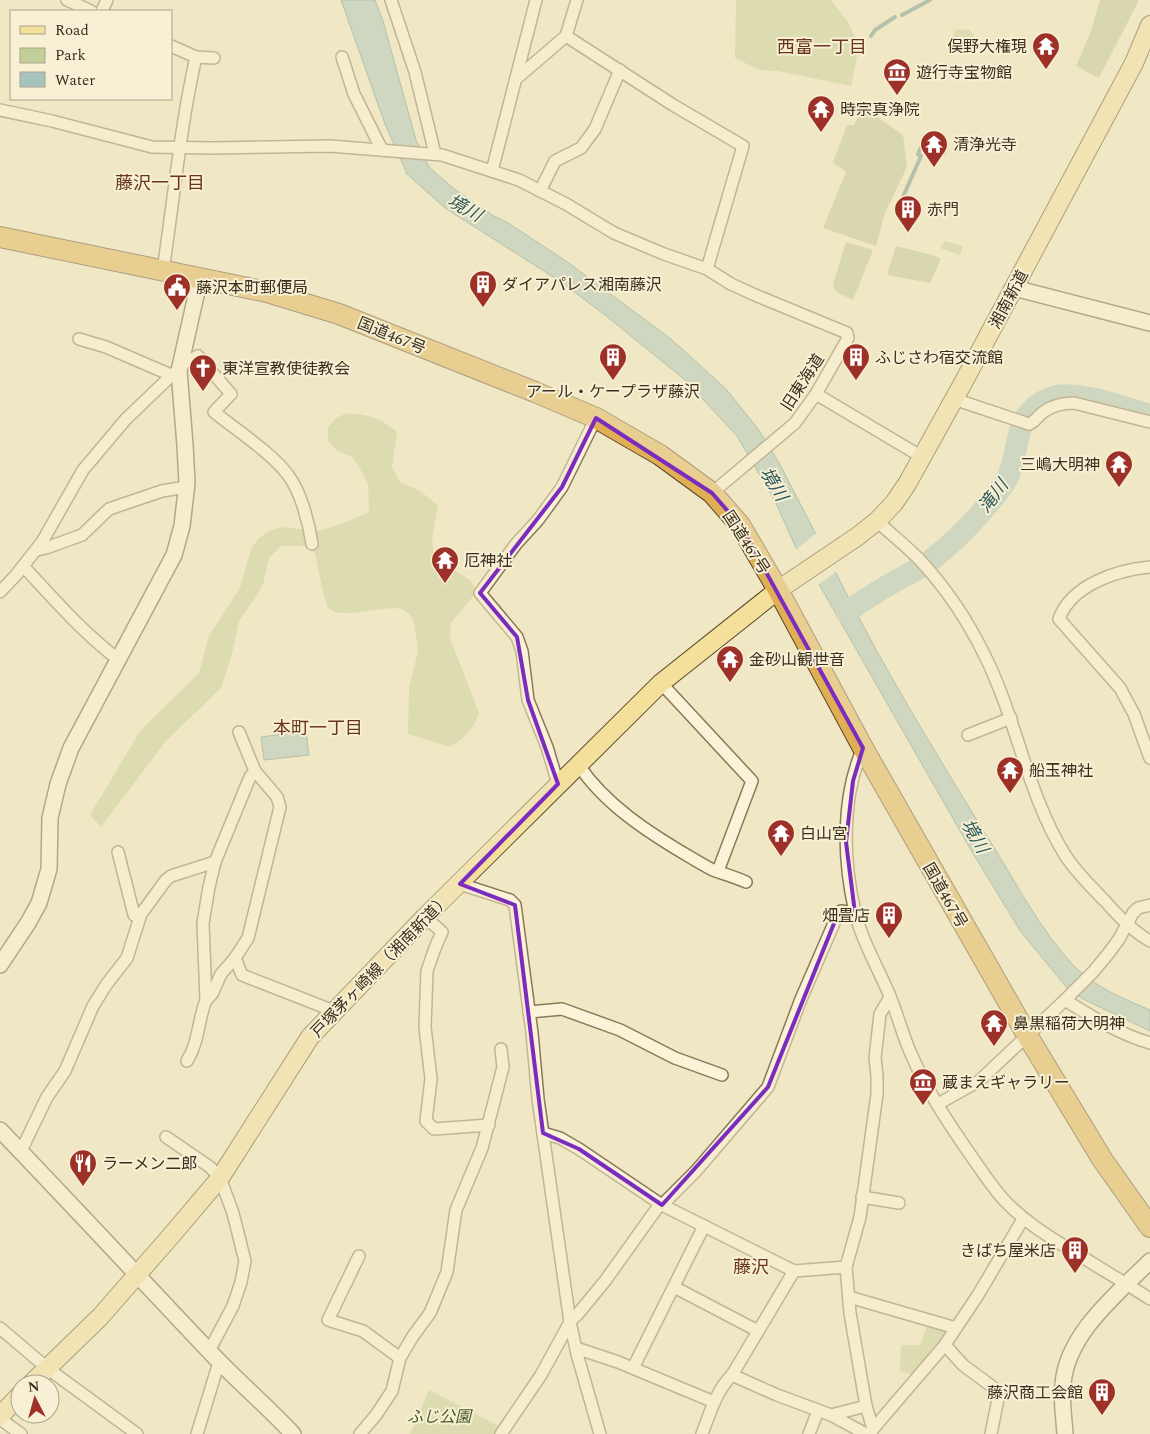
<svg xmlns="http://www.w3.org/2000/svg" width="1150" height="1434" font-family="Spectral,'Noto Sans JP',serif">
	<rect width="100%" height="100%" fill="#f0e7c4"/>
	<g fill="#c3cf98">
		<path d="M736,0H831L848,22L859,46L851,86L778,71L759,70L735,58Z"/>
		<path d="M958,29L969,30L974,35L971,47C961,47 957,43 953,35L955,30Z"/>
		<path d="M945,241L963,246L960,255L940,248Z"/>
		<path d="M347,413C371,415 378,417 397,432L392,467L400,482L420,491L438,505L432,541L434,553L451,568L470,580L474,587L475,594L451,623L450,638L479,713C472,731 466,737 450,747L408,734L409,688L418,651L414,622L410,615L403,609L392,608L351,613H337L328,608L323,592L315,554L309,546H281L269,558L263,584L257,595L239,621L232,654L221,688L166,741L101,827L90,815L140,731L199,673L209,636L240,588L251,549L258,539L269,531L280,527L319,531L341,524L369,512L368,484L359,467L352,457L336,450L328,441V427L336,418Z"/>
		<path d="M928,1324L948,1330L935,1350L913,1375L900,1371L901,1345H920Z"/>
		<path d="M429,1390L499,1426L494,1434H410Z"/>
	</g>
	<g fill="#bac397">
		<path d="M1100,0H1139L1099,78L1076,66L1091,31Z"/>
		<path d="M862,106L903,135L907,167L885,213L876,246L823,228L846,172L833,162L847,125H854Z"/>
		<path d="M846,242L873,250L853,300L836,292L833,285Z"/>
		<path d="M896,246L932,255L941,259L930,283L887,275Z"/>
	</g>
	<g fill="#a6c3bd" stroke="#6c928c">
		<path d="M341,0H375L383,21L416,140L429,167L453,188L492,215L508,223L566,261L671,339L726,389L758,429L778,461C810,522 841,584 874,646C910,711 949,775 988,838C1016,882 1039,929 1075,967C1095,987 1124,999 1150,1010V1031L1085,1000L1068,989L1021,932L971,850L812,572L801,559L775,501L737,436L684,379L605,315L561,282L445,208L407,174L385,124Z"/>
		<path d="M306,731L309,755L264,760L261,737Z"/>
	</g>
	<path fill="#f0e7c4" d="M818,532L838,570L817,586L795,550Z"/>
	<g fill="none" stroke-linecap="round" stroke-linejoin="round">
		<g stroke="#6c928c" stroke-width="4">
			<path d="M902,15L930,0"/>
			<path d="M871,36L875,30L895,17"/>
			<path d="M937,150L944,153"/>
			<path d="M903,197L921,156L918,154L923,143L928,146"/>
		</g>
		<path stroke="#a6c3bd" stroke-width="22" d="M846,612C862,602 877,591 894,582C906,575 919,569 930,561C957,540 981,515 1002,487C1024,457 1007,415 1050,398C1075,388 1124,408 1150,415"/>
		<g stroke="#8b785a" stroke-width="14">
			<g id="street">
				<path d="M67,0L91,11"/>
				<path d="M391,0L415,72L435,154"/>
				<path d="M102,11L107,0"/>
				<path d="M566,36L673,105L743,146L707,269"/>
				<path d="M196,57L214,58"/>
				<path d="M342,57L354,94L382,150"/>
				<path d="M517,78L566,36L577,0"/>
				<path d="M0,110L52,121L152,147L212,148L330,146L442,155L519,180L566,204L614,233L664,254L707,269L731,284L755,295L847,333L848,338L816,394L795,423L712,493"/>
				<path d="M492,171L536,0"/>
				<path d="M540,191L555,161L581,148L595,129L620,70"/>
				<path d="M163,270C174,199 180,127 196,57L171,46"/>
				<path d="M79,339L106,347L171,375"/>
				<path d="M180,365L198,356L231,394L214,412C235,429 273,454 288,475C301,492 309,523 312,544"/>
				<path d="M816,394L922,457"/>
				<path d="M954,399L1029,424C1035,422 1037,417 1042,413C1052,405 1062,403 1074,403L1150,422"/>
				<path d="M877,521C891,534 906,546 919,559C946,588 968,621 985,656C1017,720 1027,794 1065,855C1076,872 1091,887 1105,901C1118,916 1132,931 1150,941"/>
				<path d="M37,550L46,548L82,535L109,509L162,491L186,487"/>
				<path d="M23,566C54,599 83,633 119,660"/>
				<path d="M1150,567C1117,570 1071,585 1059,619L1120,688L1134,714L1150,758"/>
				<path d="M0,592L16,575L42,542L83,470L126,419L174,373L179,371"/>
				<path d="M661,683L752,781L718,871"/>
				<path d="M968,735L1011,718"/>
				<path d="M863,748C841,798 843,860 855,912C862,941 878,968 890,996C898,1016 903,1037 912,1056C928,1093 951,1127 974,1160C984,1174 994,1190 1006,1202C1027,1224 1053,1239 1079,1255C1103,1270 1127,1284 1150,1299"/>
				<path d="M578,764C604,804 649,833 690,857C697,861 705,866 713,870C724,874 735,877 746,882"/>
				<path d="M255,771L277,797L280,807L248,938L235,958L242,975L334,1011"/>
				<path d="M558,784L547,747L528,700L522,651L517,637L480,593L516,544L538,520L562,487L596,418"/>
				<path d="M118,852L134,915L141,914"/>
				<path d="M460,884L510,900L515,905L532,1033L538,1099L570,1322L577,1354L600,1434"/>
				<path d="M425,917L442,932L435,948L427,971L425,1027L431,1079L426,1121L434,1129L489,1125"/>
				<path d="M206,1000L212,994L221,974L235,958"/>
				<path d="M1065,1000C1092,1017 1119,1034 1150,1043"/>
				<path d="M529,1012L562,1009L620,1030L675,1058L722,1075"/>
				<path d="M187,1061C199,1042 198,1020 206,1000L203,923L209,887L215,862L250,777L255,771L239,732"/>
				<path d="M938,1104L979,1081L1065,1000L1093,972L1108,954L1119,939L1133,913L1138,908L1150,905"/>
				<path d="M543,1133L560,1138L579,1149L662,1205L794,1271L846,1267"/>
				<path d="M166,1137L210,1167L220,1178L233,1213L245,1261L241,1282L233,1306L209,1351"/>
				<path d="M21,1151L47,1097L65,1071L93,1006L106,985L127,958L141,914L166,880L171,876L215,862"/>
				<path d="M862,1197L899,1203"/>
				<path d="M662,1205L696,1171L768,1087L801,999L838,914L841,911L855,913"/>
				<path d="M359,1256L328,1320L363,1331L400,1358"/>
				<path d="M674,1287L758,1331"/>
				<path d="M849,1297L956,1328"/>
				<path d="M570,1321L577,1315L605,1281L660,1204"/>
				<path d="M0,1328L47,1368L137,1434"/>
				<path d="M945,1345L963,1365L998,1391V1399L991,1434"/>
				<path d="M576,1348L618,1362L714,1402"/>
				<path d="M633,1368L704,1226"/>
				<path d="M732,1375L777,1395L831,1415L866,1434"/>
				<path d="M831,1415L866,1406"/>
				<path d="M0,1419L21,1434"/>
				<path d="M873,1429L944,1346L978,1295L1023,1219"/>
				<path d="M197,1434L219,1362"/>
				<path d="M360,1434L376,1415L392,1391L400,1358L413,1336L430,1313L447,1272L456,1210L482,1148L503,1067L501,1049"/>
				<path d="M501,1434L541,1375L570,1322"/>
				<path d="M702,1434C710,1413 716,1391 732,1375L794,1271"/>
				<path d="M809,1434L818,1411"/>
				<path d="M871,1434L873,1429L866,1406L850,1313L846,1267L860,1217L877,1094V1076L875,1058L880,1014L890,997"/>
			</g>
		</g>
		<g stroke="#6d593d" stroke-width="18">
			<g id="secondary">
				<path d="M1014,288L1150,323"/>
				<path d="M0,965L28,923L39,903L49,869L50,818L58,784L71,748L174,555L182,526L187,483L185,445L179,371L200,278"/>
				<path d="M0,1130C70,1203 139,1277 209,1351C236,1380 266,1405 293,1434"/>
				<path d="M1065,1434C1064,1417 1061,1401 1063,1384C1067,1334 1116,1295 1150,1261"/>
			</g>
		</g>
		<g stroke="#59462e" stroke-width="20">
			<g id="primary">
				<path d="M31,1384L100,1317L170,1237L220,1178L310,1037L425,917L661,683L778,590L858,536L877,521L894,503L907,484L963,383L1134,63L1150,25"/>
				<path d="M0,1416L20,1395"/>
			</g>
		</g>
		<g stroke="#59462e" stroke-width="22">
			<path id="highway" d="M0,237L267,292L339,314L535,392L596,418L660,455L712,493L740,525L778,590L863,748L1027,1035L1102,1159L1150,1227"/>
		</g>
		<use href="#street" stroke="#faf3d8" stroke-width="11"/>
		<use href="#secondary" stroke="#faf3d8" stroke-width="15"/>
		<use href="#primary" stroke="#f4e09b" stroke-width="18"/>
		<use href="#highway" stroke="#e1af53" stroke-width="20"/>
	</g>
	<path d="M0 0H1150V1434H0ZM596,418L712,493L740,525L863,748L853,781L846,842L855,913L839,911L768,1087L662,1205L579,1149L543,1133L515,905L460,884L558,784L528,700L517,637L480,593L562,487Z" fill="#f0e7c4" fill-opacity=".55" fill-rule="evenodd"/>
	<path fill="none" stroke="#7b2cbf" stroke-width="4" stroke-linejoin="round" d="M596,418L712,493L740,525L863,748L853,781L846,842L855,913L839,911L768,1087L662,1205L579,1149L543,1133L515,905L460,884L558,784L528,700L517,637L480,593L562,487Z"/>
	<defs>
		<g id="temple-pin" transform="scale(1.4375)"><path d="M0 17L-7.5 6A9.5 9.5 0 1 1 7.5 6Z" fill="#9d3127" stroke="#f7f0d4"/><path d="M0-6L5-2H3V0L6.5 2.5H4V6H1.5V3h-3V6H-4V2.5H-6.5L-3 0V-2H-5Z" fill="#fff"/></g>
		<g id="museum-pin" transform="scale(1.4375)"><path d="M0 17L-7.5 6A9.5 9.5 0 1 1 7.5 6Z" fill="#9d3127" stroke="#f7f0d4"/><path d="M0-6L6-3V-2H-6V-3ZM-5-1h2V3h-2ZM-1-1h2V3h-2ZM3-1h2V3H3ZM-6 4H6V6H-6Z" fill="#fff"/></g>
		<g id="building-pin" transform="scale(1.4375)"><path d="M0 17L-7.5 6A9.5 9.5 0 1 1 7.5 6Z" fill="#9d3127" stroke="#f7f0d4"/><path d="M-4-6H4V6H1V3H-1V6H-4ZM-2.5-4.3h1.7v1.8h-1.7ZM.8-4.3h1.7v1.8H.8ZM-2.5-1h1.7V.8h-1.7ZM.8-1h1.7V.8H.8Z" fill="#fff"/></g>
		<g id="civic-pin" transform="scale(1.4375)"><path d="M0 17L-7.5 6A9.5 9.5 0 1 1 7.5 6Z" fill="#9d3127" stroke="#f7f0d4"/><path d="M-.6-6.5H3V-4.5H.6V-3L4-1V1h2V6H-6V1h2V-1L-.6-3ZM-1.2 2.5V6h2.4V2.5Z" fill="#fff"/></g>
		<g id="church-pin" transform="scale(1.4375)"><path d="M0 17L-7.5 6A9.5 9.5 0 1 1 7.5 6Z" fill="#9d3127" stroke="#f7f0d4"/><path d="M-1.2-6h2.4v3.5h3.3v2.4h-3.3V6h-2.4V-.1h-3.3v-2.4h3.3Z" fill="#fff"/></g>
		<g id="restaurant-pin" transform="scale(1.4375)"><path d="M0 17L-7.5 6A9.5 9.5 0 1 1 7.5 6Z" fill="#9d3127" stroke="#f7f0d4"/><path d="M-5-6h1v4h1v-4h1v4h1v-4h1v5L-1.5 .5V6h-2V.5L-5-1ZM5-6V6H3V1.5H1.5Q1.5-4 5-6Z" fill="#fff"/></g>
	</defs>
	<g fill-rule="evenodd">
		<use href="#temple-pin" x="1046" y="46"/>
		<use href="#museum-pin" x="897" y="72"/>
		<use href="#temple-pin" x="821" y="109"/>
		<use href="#temple-pin" x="934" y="144"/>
		<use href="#building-pin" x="908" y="209"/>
		<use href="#building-pin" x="483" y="284"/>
		<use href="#civic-pin" x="177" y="287"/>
		<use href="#building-pin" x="613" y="357"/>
		<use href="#building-pin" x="856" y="357"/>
		<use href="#church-pin" x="203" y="368"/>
		<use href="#temple-pin" x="1119" y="464"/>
		<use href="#temple-pin" x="445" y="560"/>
		<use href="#temple-pin" x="730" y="659"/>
		<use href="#temple-pin" x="1010" y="770"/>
		<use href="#temple-pin" x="781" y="833"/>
		<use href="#building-pin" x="889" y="915"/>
		<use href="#temple-pin" x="994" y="1023"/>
		<use href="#museum-pin" x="923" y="1082"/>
		<use href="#restaurant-pin" x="83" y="1163"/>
		<use href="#building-pin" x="1075" y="1250"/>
		<use href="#building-pin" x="1102" y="1392"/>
	</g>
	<g text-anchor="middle" stroke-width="4" stroke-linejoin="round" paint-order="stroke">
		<g font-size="16" fill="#3b2f1e" stroke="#f7f0d4" text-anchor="start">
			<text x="1027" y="52" text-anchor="end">俣野大権現</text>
			<text x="916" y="78">遊行寺宝物館</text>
			<text x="840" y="115">時宗真浄院</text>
			<text x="953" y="150">清浄光寺</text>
			<text x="927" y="215">赤門</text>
			<text x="502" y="290">ダイアパレス湘南藤沢</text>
			<text x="196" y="293">藤沢本町郵便局</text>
			<text x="875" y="363">ふじさわ宿交流館</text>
			<text x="222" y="374">東洋宣教使徒教会</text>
			<text x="613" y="397" text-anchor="middle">アール・ケープラザ藤沢</text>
			<text x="1100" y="470" text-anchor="end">三嶋大明神</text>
			<text x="464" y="566">厄神社</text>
			<text x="749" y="665">金砂山観世音</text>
			<text x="1029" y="776">船玉神社</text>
			<text x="800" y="839">白山宮</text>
			<text x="870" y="921" text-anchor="end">畑畳店</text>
			<text x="1013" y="1029">鼻黒稲荷大明神</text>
			<text x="942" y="1088">蔵まえギャラリー</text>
			<text x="102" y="1169">ラーメン二郎</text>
			<text x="1056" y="1256" text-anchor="end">きばち屋米店</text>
			<text x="1083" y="1398" text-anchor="end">藤沢商工会館</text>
		</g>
		<g font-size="16" fill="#3b2f1e" stroke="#f7f0d4">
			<text transform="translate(1008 299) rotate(-62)" y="6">湘南新道</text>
			<text transform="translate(392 335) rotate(22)" y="6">国道467号</text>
			<text transform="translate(802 382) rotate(-57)" y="6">旧東海道</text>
			<text transform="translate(747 542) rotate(57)" y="6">国道467号</text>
			<text transform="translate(946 895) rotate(60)" y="6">国道467号</text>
			<text transform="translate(380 965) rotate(-46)" y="6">戸塚茅ヶ崎線（湘南新道）</text>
		</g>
		<g font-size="16" font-style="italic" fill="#465824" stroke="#f7f0d4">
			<text x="439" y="1422">ふじ公園</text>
		</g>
		<g font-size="18" fill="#69331c" stroke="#f7f0d4">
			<text x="822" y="53">西富一丁目</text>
			<text x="160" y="189">藤沢一丁目</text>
			<text x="318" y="734">本町一丁目</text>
			<text x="751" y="1273">藤沢</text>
		</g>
		<g font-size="18" font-style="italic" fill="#2d5a5b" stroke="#f7f0d4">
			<text transform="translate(465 208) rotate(29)" y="6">境川</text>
			<text transform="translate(774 484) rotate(59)" y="6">境川</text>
			<text transform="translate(993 496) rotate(-52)" y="6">滝川</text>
			<text transform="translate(975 836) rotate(60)" y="6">境川</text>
		</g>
	</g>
	<rect x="10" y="10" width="162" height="90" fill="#f7f0d4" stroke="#aca38b"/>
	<rect x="20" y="26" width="25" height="8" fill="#f4e09b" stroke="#aca38b"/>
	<text x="55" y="35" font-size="15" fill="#3b2f1e">Road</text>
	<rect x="20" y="48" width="25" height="15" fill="#c3cf98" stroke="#aca38b"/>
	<text x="55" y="60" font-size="15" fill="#3b2f1e">Park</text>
	<rect x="20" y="72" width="25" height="15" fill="#a6c3bd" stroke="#aca38b"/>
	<text x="55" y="85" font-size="15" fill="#3b2f1e">Water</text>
	<g transform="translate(35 1399) rotate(354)"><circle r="24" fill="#f7f0d4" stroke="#aca38b"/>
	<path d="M0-4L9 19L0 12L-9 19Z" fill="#9d3127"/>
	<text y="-8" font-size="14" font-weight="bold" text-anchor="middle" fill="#3b2f1e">N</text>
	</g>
</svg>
